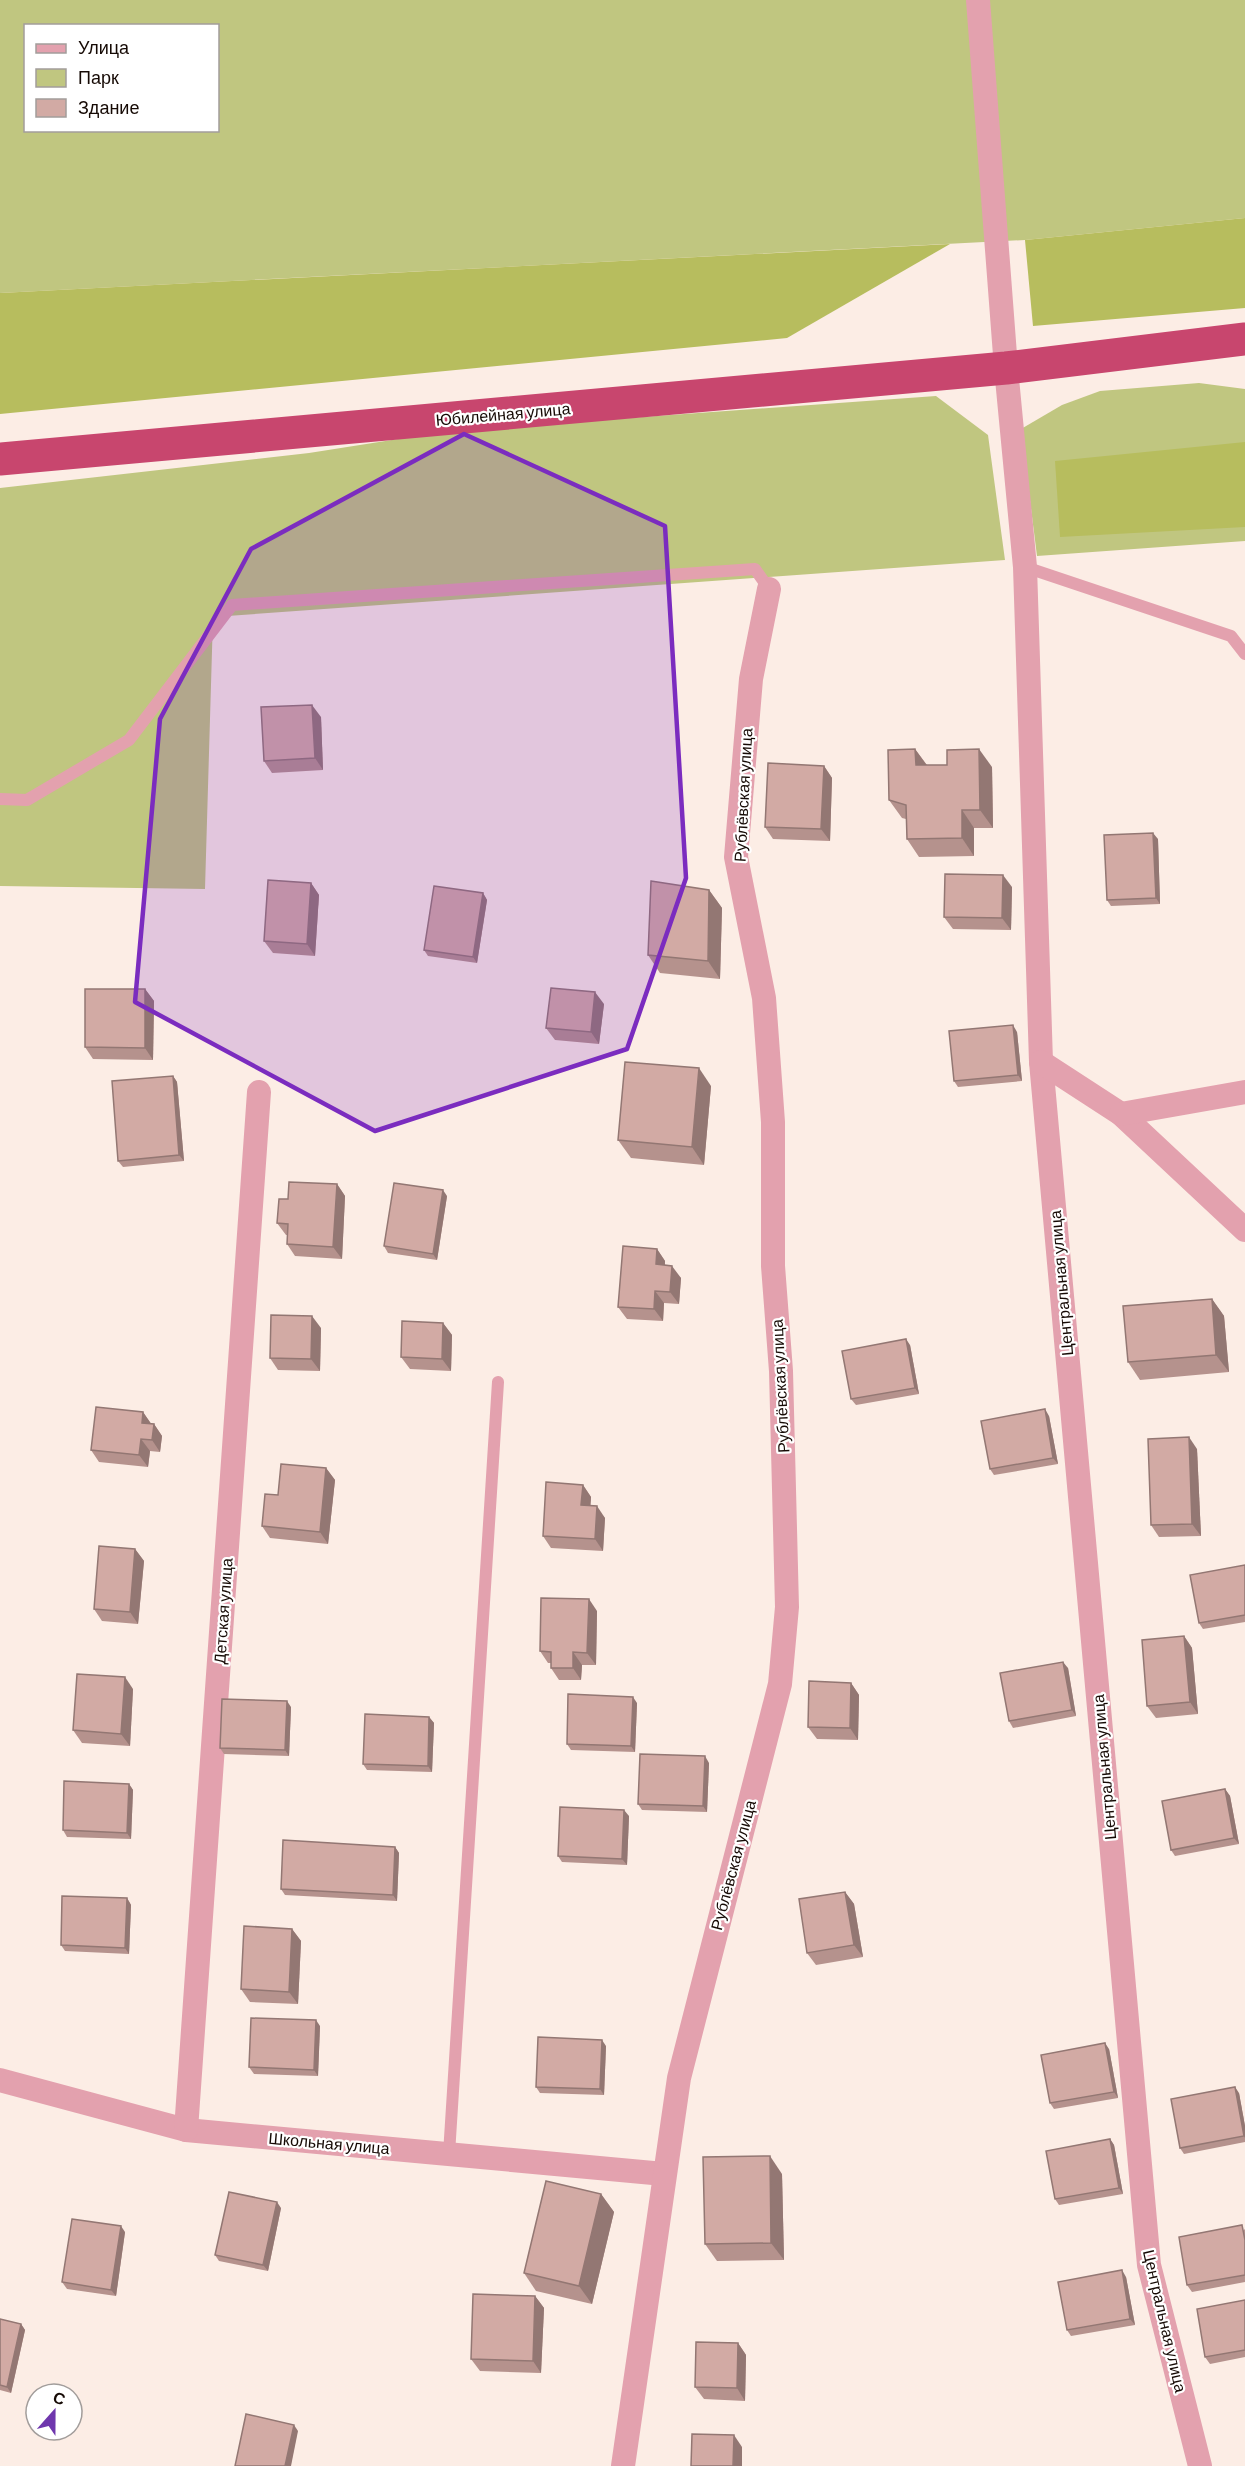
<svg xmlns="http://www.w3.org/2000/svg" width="1245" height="2466" font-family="Barlow,sans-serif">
	<rect width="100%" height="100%" fill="#fcede5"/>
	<g fill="#c0c680" fill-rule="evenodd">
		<path d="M0,0H1245V218L1025,240L0,293ZM26,26H218V130H26Z"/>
		<path d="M1199,383L1245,389V541L1037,556L1021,429L1062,405L1100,391Z"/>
		<path d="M936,396L988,435L1005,560L213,617L205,889L0,886V488L309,453L449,431Z"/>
	</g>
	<g fill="#b7bd5e">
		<path d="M1245,218V308L1033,326L1025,240Z"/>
		<path d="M950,244L787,338L0,414V293Z"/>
		<path d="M1245,442V527L1060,537L1055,461Z"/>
	</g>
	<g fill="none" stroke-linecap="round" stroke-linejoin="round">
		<g stroke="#e3a1ae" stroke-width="12">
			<path d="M1025,567L1231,636L1245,654"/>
			<path d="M0,799L27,800L129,740L232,605L755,569L769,589"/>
			<path d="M449,2154L498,1382"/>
		</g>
		<g stroke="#e3a1ae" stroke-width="24">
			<path d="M978,0L1006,368L1025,567L1041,1062L1149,2265L1200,2466"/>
			<path d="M1041,1062L1121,1114L1245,1230"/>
			<path d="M1121,1114L1245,1092"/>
			<path d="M0,2080L186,2130L664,2174"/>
			<path d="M186,2130L259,1092"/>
			<path d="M623,2466L679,2078L780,1684L787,1607L781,1371L773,1266V1122L764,998L736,857L751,679L769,589"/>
		</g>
		<path stroke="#c8466e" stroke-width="33" d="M0,459L1006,368L1245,339"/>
	</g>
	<g fill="#b5928d">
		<path d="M321,717L323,770L272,773L264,761Z"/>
		<path d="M915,749L927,765L992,767L993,828H974V856L919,857L907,839L906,819L902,818L889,800Z"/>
		<path d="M824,766L832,778L830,841L773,839L765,827Z"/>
		<path d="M1158,839L1160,904L1111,906L1107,900Z"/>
		<path d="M311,883L319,895L315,956L273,953L264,941Z"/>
		<path d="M1012,887L1011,930L953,929L944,917Z"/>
		<path d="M709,890L722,908L720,979L660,973L648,955Z"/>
		<path d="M483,893L487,900L477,963L428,956L424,950Z"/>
		<path d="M145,989L154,1001L153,1060L93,1059L85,1047Z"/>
		<path d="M604,1004L599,1044L555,1040L546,1028Z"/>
		<path d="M1017,1032L1022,1081L958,1087L954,1081Z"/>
		<path d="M173,1076L177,1082L184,1161L123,1167L118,1161Z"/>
		<path d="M711,1086L704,1165L631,1158L618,1140Z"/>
		<path d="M337,1184L345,1196L342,1259L295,1256L287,1244V1235H286L277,1223L288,1199Z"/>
		<path d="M447,1196L437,1260L388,1253L384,1246Z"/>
		<path d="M657,1249L665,1261V1265L681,1278L679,1304L664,1303L663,1321L627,1319L618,1307Z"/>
		<path d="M1212,1299L1224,1316L1229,1372L1140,1380L1128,1362Z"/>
		<path d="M443,1323L452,1335L451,1371L410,1369L401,1357Z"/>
		<path d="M321,1328L320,1371L278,1370L270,1358Z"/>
		<path d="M910,1345L919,1394L856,1405L851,1399Z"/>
		<path d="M143,1412L151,1424H154L162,1436L160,1452L150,1451L148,1467L99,1462L91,1450Z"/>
		<path d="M1049,1416L1058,1464L994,1475L990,1469Z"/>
		<path d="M1197,1449L1201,1536L1159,1537L1151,1525Z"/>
		<path d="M326,1468L335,1480L328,1544L270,1538L262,1526L278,1495Z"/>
		<path d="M583,1485L591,1497L590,1505L605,1518L603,1551L551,1548L543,1536Z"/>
		<path d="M135,1549L144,1561L138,1624L102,1621L94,1609Z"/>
		<path d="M1245,1565V1622L1203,1629L1199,1623Z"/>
		<path d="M597,1611L596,1665H582L581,1680H559L551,1668V1663H548L540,1651Z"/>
		<path d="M1184,1636L1192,1648L1198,1714L1156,1718L1147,1706Z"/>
		<path d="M1068,1668L1076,1716L1013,1728L1009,1721Z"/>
		<path d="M851,1683L859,1695L858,1740L817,1739L808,1727Z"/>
		<path d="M133,1689L130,1746L82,1743L73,1730Z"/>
		<path d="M637,1703L635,1752L571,1750L567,1744Z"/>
		<path d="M291,1707L289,1756L224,1754L220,1748Z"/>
		<path d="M429,1717L434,1723L432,1772L367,1770L363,1764Z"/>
		<path d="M709,1763L707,1812L642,1810L638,1804Z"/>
		<path d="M129,1784L133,1790L131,1839L67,1837L63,1830Z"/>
		<path d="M1225,1789L1230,1796L1239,1844L1175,1856L1171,1850Z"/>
		<path d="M629,1816L627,1865L562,1862L558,1856Z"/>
		<path d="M395,1847L399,1853L397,1901L285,1895L281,1889Z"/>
		<path d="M845,1892L854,1904L863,1957L816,1965L807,1953Z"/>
		<path d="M127,1898L131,1905L129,1954L65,1951L61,1945Z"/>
		<path d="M292,1929L301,1941L298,2004L250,2002L241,1989Z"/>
		<path d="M320,2026L318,2076L254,2074L249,2067Z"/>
		<path d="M606,2046L604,2095L540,2093L536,2087Z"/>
		<path d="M1109,2049L1118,2098L1054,2109L1050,2103Z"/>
		<path d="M1239,2093L1245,2126V2142L1184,2154L1180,2148Z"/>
		<path d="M1110,2139L1114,2145L1123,2194L1059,2205L1055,2199Z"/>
		<path d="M782,2174L784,2260L717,2261L705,2244Z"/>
		<path d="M601,2194L614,2212L592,2304L536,2291L524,2273Z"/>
		<path d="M281,2208L268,2271L219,2261L215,2255Z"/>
		<path d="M1245,2229V2282L1192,2292L1187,2285Z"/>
		<path d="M125,2232L116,2296L67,2289L62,2282Z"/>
		<path d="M1126,2277L1135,2325L1071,2336L1067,2330Z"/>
		<path d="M535,2296L544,2308L541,2373L480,2371L471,2359Z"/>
		<path d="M1245,2300V2357L1210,2364L1205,2357Z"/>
		<path d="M0,2319L21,2324L25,2330L11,2393L0,2390Z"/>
		<path d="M738,2343L746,2355L745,2401L704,2399L695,2387Z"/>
	</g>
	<g fill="#937773">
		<path d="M312,705L321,717L323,770L315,758Z"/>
		<path d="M915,749L928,767L916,765Z"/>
		<path d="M979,749L992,767L993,828L980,810Z"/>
		<path d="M824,766L832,778L830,841L821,829Z"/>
		<path d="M962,810L974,828V856L962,838Z"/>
		<path d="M1153,833L1158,839L1160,904L1156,898Z"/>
		<path d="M1003,875L1012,887L1011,930L1002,918Z"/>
		<path d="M311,883L319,895L315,956L307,944Z"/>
		<path d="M709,890L722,908L720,979L708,961Z"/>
		<path d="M483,893L487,900L477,963L473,957Z"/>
		<path d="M145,989L154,1001L153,1060L145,1048Z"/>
		<path d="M595,992L604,1004L599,1044L591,1032Z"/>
		<path d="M1013,1025L1017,1032L1022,1081L1018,1075Z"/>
		<path d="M699,1068L711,1086L704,1165L692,1147Z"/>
		<path d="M173,1076L177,1082L184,1161L179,1155Z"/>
		<path d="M337,1184L345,1196L342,1259L333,1247Z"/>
		<path d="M443,1190L447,1196L437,1260L433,1254Z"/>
		<path d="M657,1249L665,1261L664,1276L656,1264Z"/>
		<path d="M672,1266L681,1278L679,1304L670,1292Z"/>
		<path d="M655,1291L664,1303L663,1321L654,1309Z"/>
		<path d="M1212,1299L1224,1316L1229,1372L1216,1355Z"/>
		<path d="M312,1316L321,1328L320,1371L311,1359Z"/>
		<path d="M443,1323L452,1335L451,1371L442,1359Z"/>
		<path d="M906,1339L910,1345L919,1394L915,1388Z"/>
		<path d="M1045,1409L1049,1416L1058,1464L1053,1458Z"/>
		<path d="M143,1412L152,1425L142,1423Z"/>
		<path d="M154,1424L162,1436L160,1452L152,1440Z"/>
		<path d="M1189,1437L1197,1449L1201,1536L1192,1524Z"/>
		<path d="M141,1439L150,1451L148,1467L139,1455Z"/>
		<path d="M326,1468L335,1480L328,1544L320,1532Z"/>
		<path d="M583,1485L591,1497L590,1517L581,1505Z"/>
		<path d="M597,1506L605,1518L603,1551L595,1539Z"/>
		<path d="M135,1549L144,1561L138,1624L130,1612Z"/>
		<path d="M589,1599L597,1611L596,1665L587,1653Z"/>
		<path d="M1184,1636L1192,1648L1198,1714L1190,1702Z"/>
		<path d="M573,1652L582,1665L581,1680L573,1668Z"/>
		<path d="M1063,1662L1068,1668L1076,1716L1072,1710Z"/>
		<path d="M125,1677L133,1689L130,1746L121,1734Z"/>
		<path d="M851,1683L859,1695L858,1740L850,1728Z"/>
		<path d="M633,1697L637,1703L635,1752L631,1746Z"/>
		<path d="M287,1701L291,1707L289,1756L285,1750Z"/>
		<path d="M429,1717L434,1723L432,1772L428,1766Z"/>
		<path d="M705,1756L709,1763L707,1812L703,1806Z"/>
		<path d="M129,1784L133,1790L131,1839L127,1833Z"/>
		<path d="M1225,1789L1230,1796L1239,1844L1234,1838Z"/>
		<path d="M624,1810L629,1816L627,1865L622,1859Z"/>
		<path d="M395,1847L399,1853L397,1901L393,1895Z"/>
		<path d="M845,1892L854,1904L863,1957L854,1945Z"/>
		<path d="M127,1898L131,1905L129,1954L125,1948Z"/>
		<path d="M292,1929L301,1941L298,2004L289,1992Z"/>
		<path d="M316,2020L320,2026L318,2076L314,2070Z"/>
		<path d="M602,2040L606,2046L604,2095L600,2089Z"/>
		<path d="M1105,2043L1109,2049L1118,2098L1114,2092Z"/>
		<path d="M1235,2087L1239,2093L1245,2126V2138L1244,2136Z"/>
		<path d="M1110,2139L1114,2145L1123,2194L1119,2188Z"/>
		<path d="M770,2156L782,2174L784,2260L771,2243Z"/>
		<path d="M601,2194L614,2212L592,2304L579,2286Z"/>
		<path d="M277,2202L281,2208L268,2271L263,2265Z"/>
		<path d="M121,2226L125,2232L116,2296L111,2290Z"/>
		<path d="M1122,2270L1126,2277L1135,2325L1130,2319Z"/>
		<path d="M535,2296L544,2308L541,2373L533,2361Z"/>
		<path d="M21,2324L25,2330L11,2393L7,2387Z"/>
		<path d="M738,2343L746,2355L745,2401L737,2388Z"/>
		<path d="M294,2425L298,2431L291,2466H285Z"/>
		<path d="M734,2435L742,2447V2466H733Z"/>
	</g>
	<g fill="#d2aaa4" stroke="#937773" stroke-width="1.5">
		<path d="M312,705L315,758L264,761L261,707Z"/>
		<path d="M915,749L916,765H947V750L979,749L980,810H962V838L907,839L906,805L889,800L888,750Z"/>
		<path d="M768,763L824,766L821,829L765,827Z"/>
		<path d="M1153,833L1156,898L1107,900L1104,835Z"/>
		<path d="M945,874L1003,875L1002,918L944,917Z"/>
		<path d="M268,880L311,883L307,944L264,941Z"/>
		<path d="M651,881L709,890L708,961L648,955Z"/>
		<path d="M434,886L483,893L473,957L424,950Z"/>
		<path d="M551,988L595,992L591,1032L546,1028Z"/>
		<path d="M85,989H145V1048L85,1047Z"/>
		<path d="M1013,1025L1018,1075L954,1081L949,1031Z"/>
		<path d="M625,1062L699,1068L692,1147L618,1140Z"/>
		<path d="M173,1076L179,1155L118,1161L112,1081Z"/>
		<path d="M289,1182L337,1184L333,1247L287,1244L288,1224L277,1223L279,1199H288Z"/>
		<path d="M394,1183L443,1190L433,1254L384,1246Z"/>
		<path d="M623,1246L657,1249L656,1264L672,1266L670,1292L655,1291L654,1309L618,1307Z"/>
		<path d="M1212,1299L1216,1355L1128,1362L1123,1306Z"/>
		<path d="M271,1315L312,1316L311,1359L270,1358Z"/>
		<path d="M402,1321L443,1323L442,1359L401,1357Z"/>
		<path d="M906,1339L915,1388L851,1399L842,1351Z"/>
		<path d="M96,1407L143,1412L142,1423L154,1424L152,1440L141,1439L139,1455L91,1450Z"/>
		<path d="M1045,1409L1053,1458L990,1469L981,1421Z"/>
		<path d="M1189,1437L1192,1524L1151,1525L1148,1439Z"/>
		<path d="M281,1464L326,1468L320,1532L262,1526L265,1494L278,1495Z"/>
		<path d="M546,1482L583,1485L581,1505L597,1506L595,1539L543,1536Z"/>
		<path d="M99,1546L135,1549L130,1612L94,1609Z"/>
		<path d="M1245,1565V1615L1199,1623L1190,1575Z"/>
		<path d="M541,1598L589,1599L587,1653L573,1652V1668H551V1652L540,1651Z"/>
		<path d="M1184,1636L1190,1702L1147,1706L1142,1640Z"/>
		<path d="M1063,1662L1072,1710L1009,1721L1000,1673Z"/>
		<path d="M77,1674L125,1677L121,1734L73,1730Z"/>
		<path d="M809,1681L851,1683L850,1728L808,1727Z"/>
		<path d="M568,1694L633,1697L631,1746L567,1744Z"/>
		<path d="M222,1699L287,1701L285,1750L220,1748Z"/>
		<path d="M365,1714L429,1717L428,1766L363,1764Z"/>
		<path d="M640,1754L705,1756L703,1806L638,1804Z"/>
		<path d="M64,1781L129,1784L127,1833L63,1830Z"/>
		<path d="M1225,1789L1234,1838L1171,1850L1162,1801Z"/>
		<path d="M560,1807L624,1810L622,1859L558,1856Z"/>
		<path d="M283,1840L395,1847L393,1895L281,1889Z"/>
		<path d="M845,1892L854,1945L807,1953L799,1899Z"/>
		<path d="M62,1896L127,1898L125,1948L61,1945Z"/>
		<path d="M244,1926L292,1929L289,1992L241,1989Z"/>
		<path d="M251,2018L316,2020L314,2070L249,2067Z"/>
		<path d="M538,2037L602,2040L600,2089L536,2087Z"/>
		<path d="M1105,2043L1114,2092L1050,2103L1041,2055Z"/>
		<path d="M1235,2087L1244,2136L1180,2148L1171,2099Z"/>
		<path d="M1110,2139L1119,2188L1055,2199L1046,2151Z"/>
		<path d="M770,2156L771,2243L705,2244L703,2157Z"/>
		<path d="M546,2181L601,2194L579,2286L524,2273Z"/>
		<path d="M229,2192L277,2202L263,2265L215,2255Z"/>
		<path d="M72,2219L121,2226L111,2290L62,2282Z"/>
		<path d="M1242,2225L1245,2240V2275L1187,2285L1179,2237Z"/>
		<path d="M1122,2270L1130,2319L1067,2330L1058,2282Z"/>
		<path d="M473,2294L535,2296L533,2361L471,2359Z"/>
		<path d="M1245,2300V2350L1205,2357L1197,2309Z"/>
		<path d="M0,2319L21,2324L7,2387L0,2385Z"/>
		<path d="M696,2342L738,2343L737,2388L695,2387Z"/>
		<path d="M246,2414L294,2425L285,2466H235Z"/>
		<path d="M692,2434L734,2435L733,2466H691Z"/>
	</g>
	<path fill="#7b2cbf" fill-opacity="0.2" stroke="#7b2cbf" stroke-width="4.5" stroke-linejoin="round" d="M464,434L665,526L686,878L627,1049L375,1131L135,1002L160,719L251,549Z"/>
	<g text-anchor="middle" stroke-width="4.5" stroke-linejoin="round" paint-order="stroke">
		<g font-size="16" fill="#160a05" stroke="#fff">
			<text transform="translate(503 414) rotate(-5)" y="6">Юбилейная улица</text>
			<text transform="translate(743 795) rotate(-87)" y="6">Рублёвская улица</text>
			<text transform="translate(1061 1283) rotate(-95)" y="6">Центральная улица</text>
			<text transform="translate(780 1386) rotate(-93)" y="6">Рублёвская улица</text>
			<text transform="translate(223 1611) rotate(-86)" y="6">Детская улица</text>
			<text transform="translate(1104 1767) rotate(-95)" y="6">Центральная улица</text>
			<text transform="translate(733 1865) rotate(-75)" y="6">Рублёвская улица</text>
			<text transform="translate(329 2143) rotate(5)" y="6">Школьная улица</text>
			<text transform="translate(1165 2321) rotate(77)" y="6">Центральная улица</text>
		</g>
	</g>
	<rect x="24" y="24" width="195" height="108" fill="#ffffff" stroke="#a29d9b" stroke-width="1.5"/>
	<rect x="36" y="44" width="30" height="9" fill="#e3a1ae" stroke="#a29d9b" stroke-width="1.5"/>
	<text x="78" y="54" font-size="18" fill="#160a05">Улица</text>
	<rect x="36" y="69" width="30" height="18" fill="#c0c680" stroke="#a29d9b" stroke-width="1.5"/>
	<text x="78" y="84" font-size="18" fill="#160a05">Парк</text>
	<rect x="36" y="99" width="30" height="18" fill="#d2aaa4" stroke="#a29d9b" stroke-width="1.5"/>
	<text x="78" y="114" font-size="18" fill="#160a05">Здание</text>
	<g transform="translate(54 2412) rotate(21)"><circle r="28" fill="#ffffff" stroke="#a29d9b" stroke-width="1.5"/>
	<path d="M0-4.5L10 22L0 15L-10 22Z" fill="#6f37ad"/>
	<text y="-9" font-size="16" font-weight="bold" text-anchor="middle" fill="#160a05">С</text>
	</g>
</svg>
